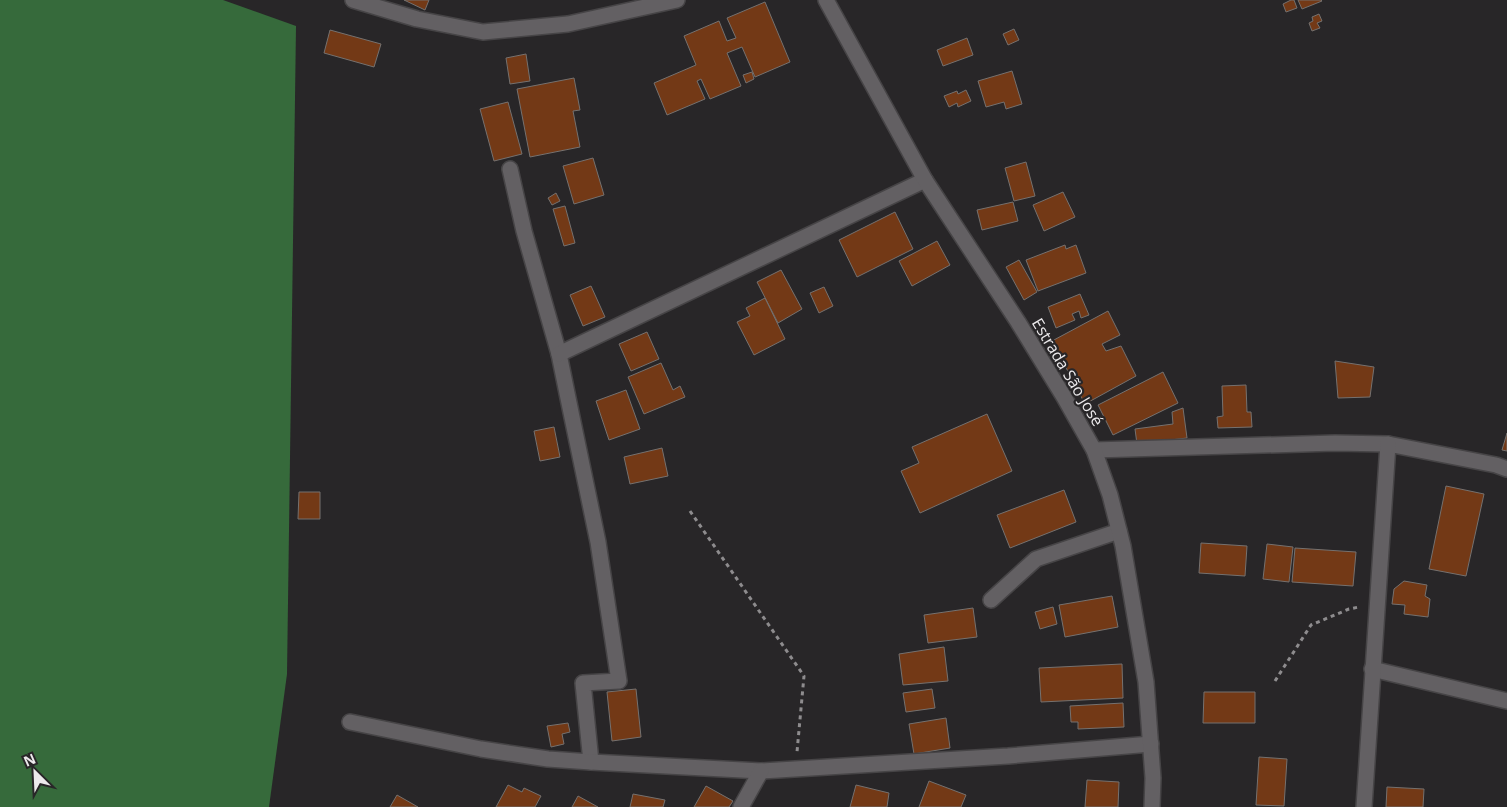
<svg xmlns="http://www.w3.org/2000/svg" width="1507" height="807" font-family="'Open Sans',sans-serif">
	<rect width="100%" height="100%" fill="#282628"/>
	<path fill="#366a3b" d="M0,0H223L296,26L287,674L269,807H0Z"/>
	<g fill="#733916" stroke="#75716f">
		<path d="M404,0H429L425,10Z"/>
		<path d="M1291,0H1294L1297,8L1286,12L1283,4Z"/>
		<path d="M1298,0H1321L1322,1L1302,9Z"/>
		<path d="M765,2L790,62L755,77L742,47L727,53L741,86L710,99L701,79L697,81L705,99L667,115L654,83L696,65L684,36L719,21L727,41L736,38L727,18Z"/>
		<path d="M1319,14L1322,21L1317,23L1320,28L1312,31L1309,23L1313,21L1312,17Z"/>
		<path d="M1014,29L1019,40L1008,45L1003,34Z"/>
		<path d="M330,30L381,44L374,67L324,53Z"/>
		<path d="M967,38L973,55L943,66L937,50Z"/>
		<path d="M526,54L530,81L510,84L506,58Z"/>
		<path d="M1012,71L1022,104L1006,109L1004,102L986,107L978,81Z"/>
		<path d="M752,72L754,79L746,83L743,75Z"/>
		<path d="M574,78L580,110L573,111L580,147L530,157L517,89Z"/>
		<path d="M966,90L971,101L958,107L957,103L949,107L944,96L957,91L958,94Z"/>
		<path d="M508,102L522,154L494,161L480,109Z"/>
		<path d="M593,158L604,195L574,204L563,166Z"/>
		<path d="M1026,162L1035,196L1014,201L1005,168Z"/>
		<path d="M1063,192L1075,217L1044,231L1033,205Z"/>
		<path d="M556,193L560,201L552,205L548,198Z"/>
		<path d="M1013,202L1018,221L982,230L977,210Z"/>
		<path d="M565,206L575,243L564,246L553,209Z"/>
		<path d="M895,212L913,249L857,277L839,240Z"/>
		<path d="M937,241L950,265L912,286L899,261Z"/>
		<path d="M1065,245L1066,249L1076,245L1086,273L1038,291L1026,260Z"/>
		<path d="M1019,260L1037,292L1024,300L1006,267Z"/>
		<path d="M781,270L802,309L778,323L757,282Z"/>
		<path d="M591,286L605,317L583,326L570,295Z"/>
		<path d="M824,287L833,306L819,313L810,293Z"/>
		<path d="M1080,294L1089,315L1081,318L1079,311L1072,314L1075,320L1056,328L1048,307Z"/>
		<path d="M765,298L785,339L754,355L737,322L750,316L746,308Z"/>
		<path d="M1108,311L1120,335L1102,344L1106,351L1121,346L1136,376L1085,404L1052,341Z"/>
		<path d="M647,332L659,359L631,371L619,344Z"/>
		<path d="M1335,361L1374,367L1370,397L1338,398Z"/>
		<path d="M661,363L673,390L680,386L685,397L644,414L628,377Z"/>
		<path d="M1163,372L1178,403L1113,435L1098,405Z"/>
		<path d="M1246,385L1247,412H1251L1252,427L1218,428L1217,417L1223,416L1222,386Z"/>
		<path d="M626,390L640,429L609,440L596,401Z"/>
		<path d="M1183,408L1187,438L1137,444L1135,429L1173,424L1172,412Z"/>
		<path d="M987,414L1012,471L920,513L901,471L919,463L912,447Z"/>
		<path d="M554,427L560,457L540,461L534,431Z"/>
		<path d="M1507,433V451L1502,450Z"/>
		<path d="M662,448L668,476L630,484L624,457Z"/>
		<path d="M1446,486L1484,494L1466,576L1429,569Z"/>
		<path d="M1064,490L1076,522L1010,548L997,515Z"/>
		<path d="M299,492H320V519H298Z"/>
		<path d="M1201,543L1247,546L1245,576L1199,573Z"/>
		<path d="M1267,544L1293,547L1289,582L1263,579Z"/>
		<path d="M1295,548L1356,552L1353,586L1292,582Z"/>
		<path d="M1404,581L1427,585L1425,596L1430,599L1428,617L1404,614L1405,605L1392,604L1394,589Z"/>
		<path d="M1112,596L1118,627L1065,637L1059,605Z"/>
		<path d="M1053,607L1057,624L1040,629L1035,612Z"/>
		<path d="M973,608L977,637L928,643L924,615Z"/>
		<path d="M944,647L948,681L903,685L899,654Z"/>
		<path d="M1122,664L1123,698L1041,702L1039,668Z"/>
		<path d="M636,689L641,737L612,741L607,692Z"/>
		<path d="M932,689L935,708L906,712L903,693Z"/>
		<path d="M1204,692H1255V723H1203Z"/>
		<path d="M1123,703L1124,727L1078,729V722H1071L1070,706Z"/>
		<path d="M946,718L950,748L914,754L909,724Z"/>
		<path d="M568,723L570,732L562,734L564,744L551,747L547,726Z"/>
		<path d="M1259,757L1287,759L1284,806L1256,805Z"/>
		<path d="M1087,780L1119,782L1118,807H1085Z"/>
		<path d="M929,781L966,795L961,807H919Z"/>
		<path d="M508,785L522,792L524,788L541,796L535,807H496Z"/>
		<path d="M856,785L889,793L887,807H850Z"/>
		<path d="M706,786L733,801L729,807H694Z"/>
		<path d="M1387,787L1424,789L1423,807H1386Z"/>
		<path d="M633,794L665,800L663,807H630Z"/>
		<path d="M397,795L418,807H390Z"/>
		<path d="M578,796L598,807H572Z"/>
	</g>
	<g fill="none" stroke-linecap="round" stroke-linejoin="round">
		<g stroke="#464446" stroke-width="18">
			<g id="minor">
				<path d="M353,0L417,19L483,32L568,24L677,0"/>
				<path d="M510,169L524,231L559,354L568,398L598,542L619,681L583,683L591,762"/>
				<path d="M559,354L925,180"/>
				<path d="M1094,450L1335,443L1388,444L1496,465L1507,469"/>
				<path d="M991,600L1036,559L1119,531"/>
				<path d="M1372,669L1507,701"/>
				<path d="M350,722L481,749L548,759L591,762L761,771L1008,756L1151,744"/>
				<path d="M741,807L761,771"/>
				<path d="M1364,807L1388,444"/>
			</g>
		</g>
		<g stroke="#464446" stroke-width="18">
			<path id="tertiary" d="M826,0L925,180L1018,322L1064,397L1094,450L1110,495L1123,546L1146,682L1153,778L1152,807"/>
		</g>
		<g stroke="#8e8c8e" stroke-width="3" stroke-dasharray="4 4" stroke-linecap="butt">
			<path d="M690,511L804,676L797,752"/>
			<path d="M1275,681L1311,625L1349,609L1359,607"/>
		</g>
		<use href="#minor" stroke="#636063" stroke-width="15"/>
		<use href="#tertiary" stroke="#636063" stroke-width="15"/>
	</g>
	<g text-anchor="middle" stroke-width="4.5" stroke-linejoin="round" paint-order="stroke">
		<g font-size="16" fill="#eceaec" stroke="#282628">
			<text transform="translate(1068 372) rotate(59)" y="6">Estrada São José</text>
		</g>
	</g>
	<g transform="translate(35 772) rotate(336)" stroke="#282628" stroke-width="4" paint-order="stroke">
	<path d="M0-4L9 19L0 12L-9 19Z" fill="#eceaec"/>
	<text y="-8" font-size="14" font-weight="bold" text-anchor="middle" fill="#eceaec">N</text>
	</g>
</svg>
